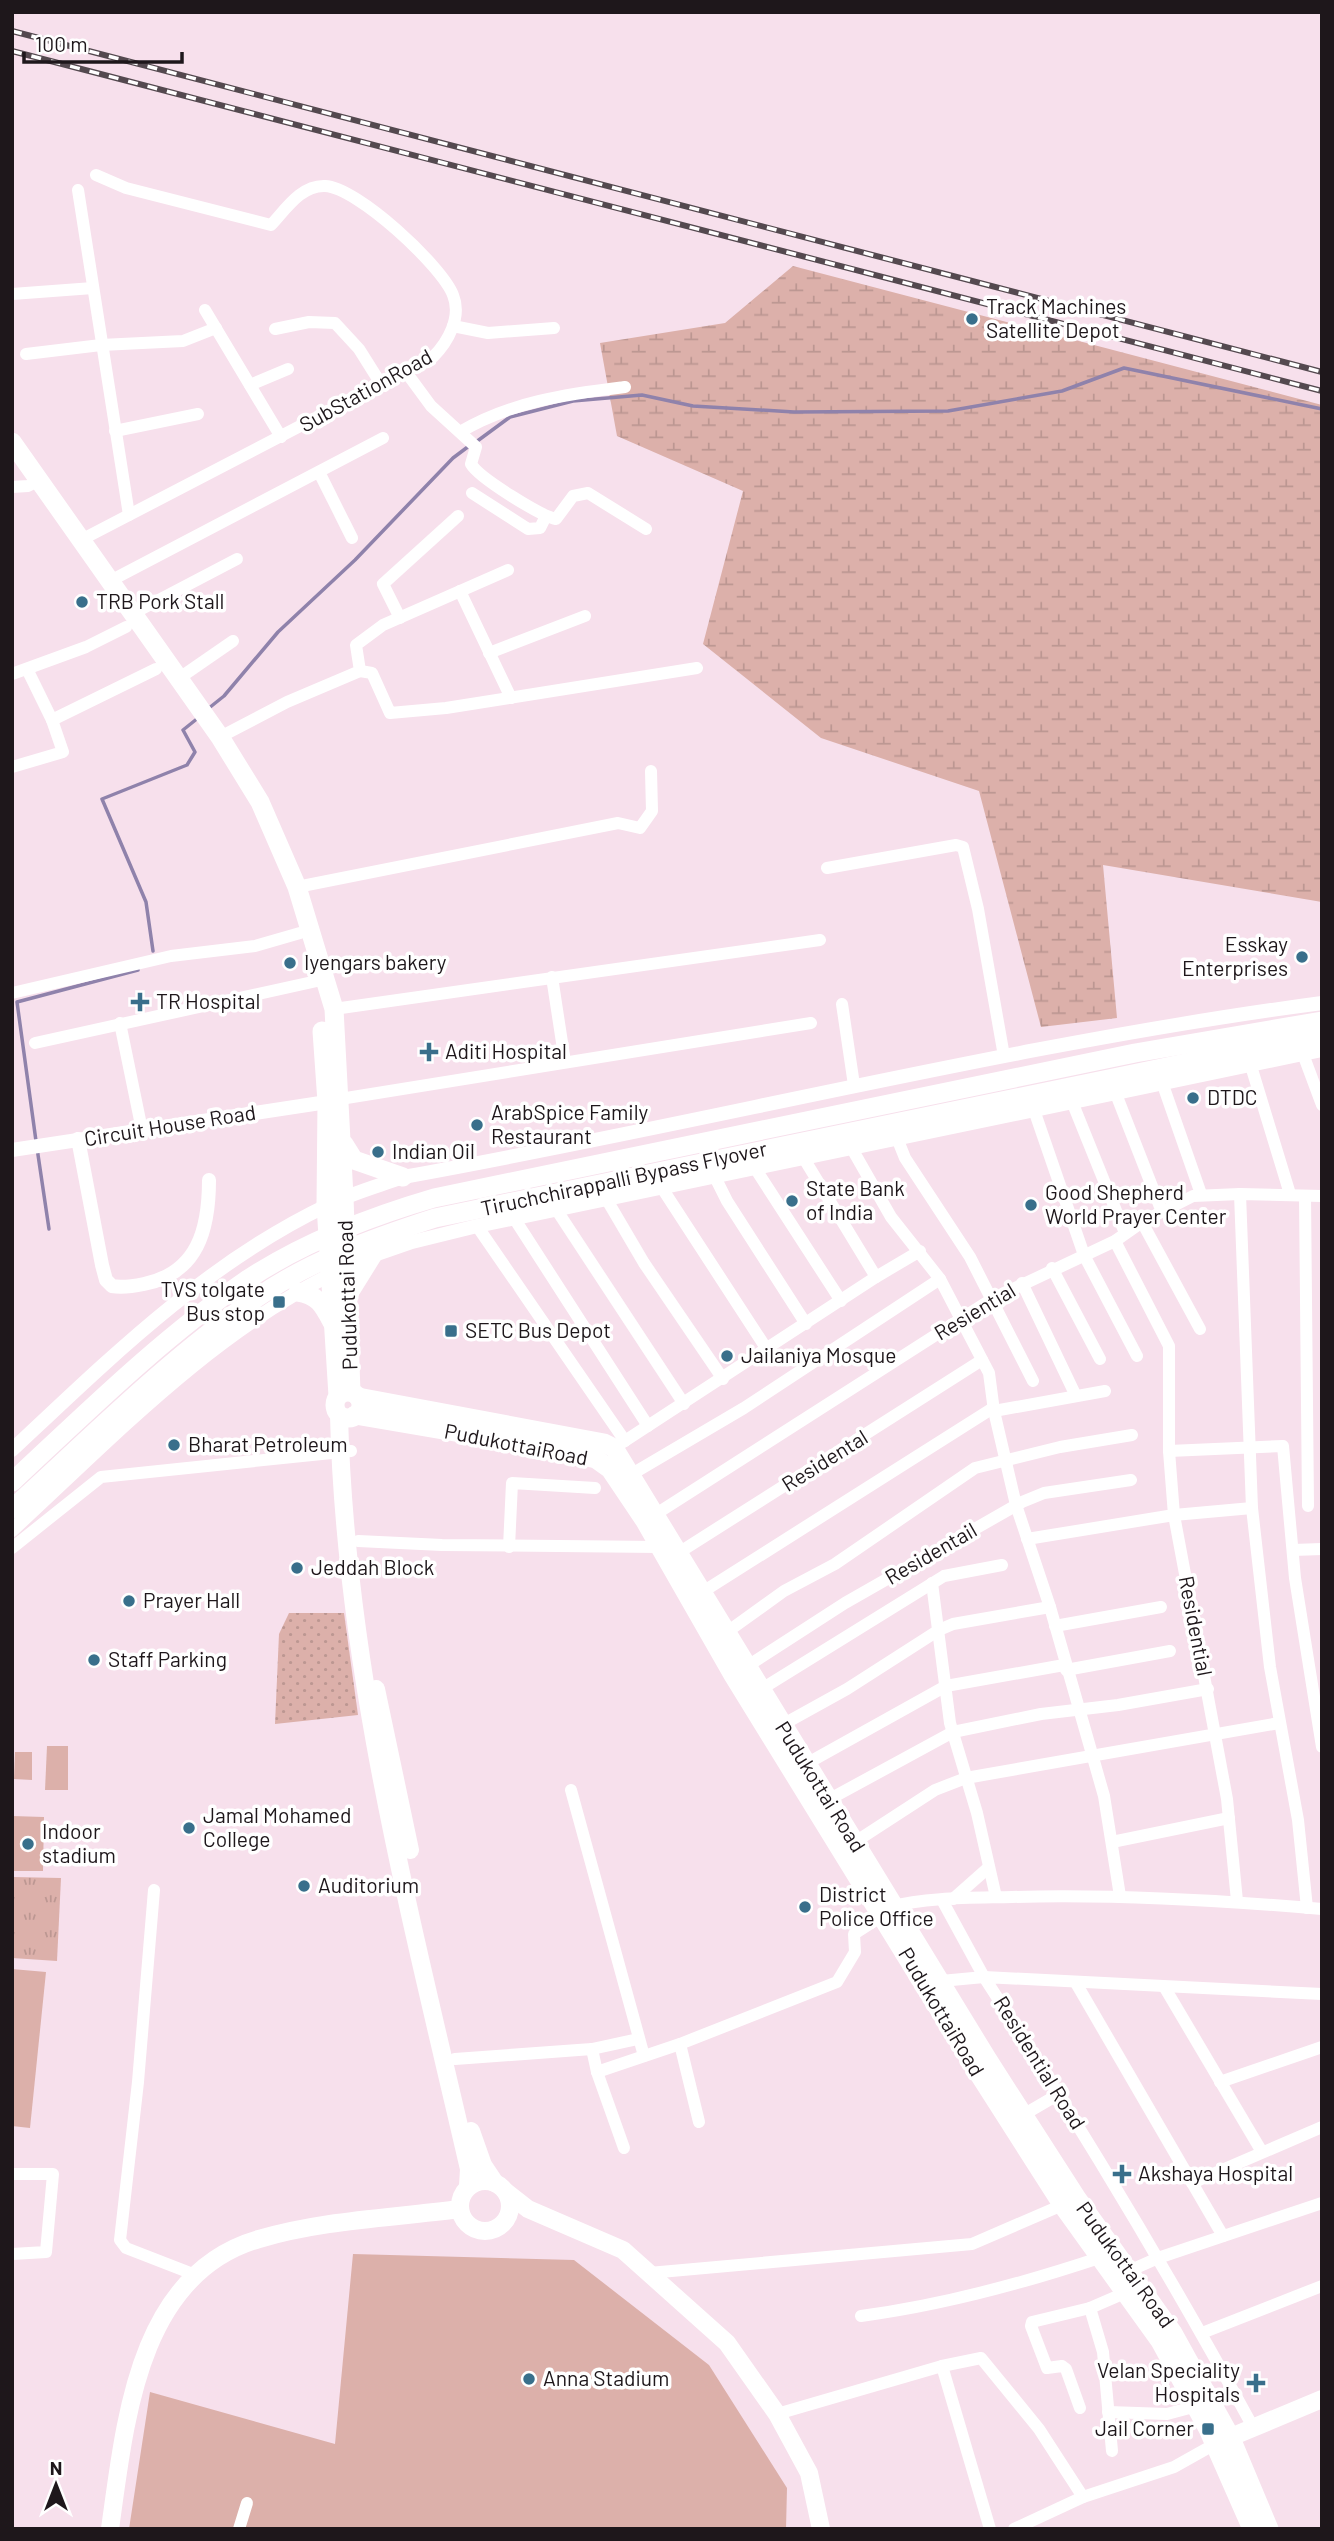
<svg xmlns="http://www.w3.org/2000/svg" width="1334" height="2541" font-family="Barlow,sans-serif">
	<defs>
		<pattern id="grass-dots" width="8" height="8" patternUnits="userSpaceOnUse" patternTransform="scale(1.75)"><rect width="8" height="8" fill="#dcb0aa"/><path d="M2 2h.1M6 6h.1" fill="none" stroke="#bc9792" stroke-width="1.8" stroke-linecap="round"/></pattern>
		<pattern id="wetland-marsh" width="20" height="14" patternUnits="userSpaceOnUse" patternTransform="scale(1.75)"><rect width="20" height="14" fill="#dcb0aa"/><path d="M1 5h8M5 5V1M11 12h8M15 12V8" fill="none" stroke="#bc9792"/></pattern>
		<pattern id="park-tufts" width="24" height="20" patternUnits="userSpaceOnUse" patternTransform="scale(1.75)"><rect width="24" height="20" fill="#dcb0aa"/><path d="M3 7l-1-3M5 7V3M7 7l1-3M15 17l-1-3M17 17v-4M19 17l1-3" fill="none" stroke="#bc9792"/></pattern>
	</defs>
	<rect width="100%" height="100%" fill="#f7e0ec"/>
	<path fill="url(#grass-dots)" d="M289,1613H344L358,1715L275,1724L279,1634Z"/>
	<path fill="url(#wetland-marsh)" d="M793,266L1322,405V902L1103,865L1117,1018L1041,1027L979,791L821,738L703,644L743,491L617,436L600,343L725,323Z"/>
	<path fill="url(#park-tufts)" d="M12,1877L61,1878L57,1961L12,1958Z"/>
	<g fill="#dcb0aa">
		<path d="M47,1746H68V1790H45Z"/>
		<path d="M15,1752H32V1780L14,1779Z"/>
		<path d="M12,1816L44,1817L43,1871H12Z"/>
		<path d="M12,1969L46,1972L30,2128L12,2126Z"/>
		<path d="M353,2254L574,2260L709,2365L787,2488L786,2529H129L150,2392L335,2444Z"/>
	</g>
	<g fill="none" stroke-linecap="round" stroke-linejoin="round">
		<g stroke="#8f82ab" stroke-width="3.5">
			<path d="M476,442L510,417L573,401L642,395L693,406L794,412L948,411L1062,391L1124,368L1322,409"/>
			<path d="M209,708L224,696L278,632L355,560L453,458L469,446"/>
			<path d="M153,951L146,902L102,799L187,765L195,752L183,730L198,718"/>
			<path d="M36,1141L17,1002L138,970"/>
			<path d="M37,1148L49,1229"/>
		</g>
		<g stroke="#fff" stroke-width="12">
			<path d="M78,190L129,515"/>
			<path d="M12,294L93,288"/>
			<path d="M205,310L281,437"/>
			<path d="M453,326L488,333L554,328"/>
			<path d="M275,329L309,322L335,323L359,349L381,384"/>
			<path d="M26,354L101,345L183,341L216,328"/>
			<path d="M406,372L431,406L476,447L471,464C479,478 541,516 556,519L573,496L588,493L646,529"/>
			<path d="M250,385L288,369"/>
			<path d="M115,431L198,414"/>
			<path d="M460,432C510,402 567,394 625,387"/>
			<path d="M319,472L352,538"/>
			<path d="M12,487L28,486L38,481"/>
			<path d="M472,493L528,529L540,528L546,516"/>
			<path d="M79,541L433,357C448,342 462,317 453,295C442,266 357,187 325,186C301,185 286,209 271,225L126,188L96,175"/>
			<path d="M110,581L383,438"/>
			<path d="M460,591L511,698"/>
			<path d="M132,614L237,559"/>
			<path d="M400,618L383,584L458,516"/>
			<path d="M489,653L585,616"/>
			<path d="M27,669L52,720"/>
			<path d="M360,671L372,673L390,713L446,708L697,668"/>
			<path d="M12,674L86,647L126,627"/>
			<path d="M178,679L233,641"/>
			<path d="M220,737L287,702L360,671L356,645L383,625L508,570"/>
			<path d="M12,767L63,752L52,720L156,669"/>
			<path d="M827,868L956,845L963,847L978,909L1004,1056"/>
			<path d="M297,887L618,823L640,828L652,811L651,771"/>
			<path d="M552,977L565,1062"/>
			<path d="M12,993L171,956L255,946L300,933"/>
			<path d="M842,1004L854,1085"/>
			<path d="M334,1009L820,940"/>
			<path d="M120,1023L142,1130"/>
			<path d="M35,1043L326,979"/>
			<path d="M1303,1054L1322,1105"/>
			<path d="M1251,1066L1290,1194"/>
			<path d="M1163,1085L1201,1194"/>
			<path d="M1116,1094L1162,1212"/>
			<path d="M334,1100L811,1023"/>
			<path d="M1073,1104L1125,1233"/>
			<path d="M1034,1110L1084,1255L1137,1356"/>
			<path d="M897,1138L905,1158L970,1257L1033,1381"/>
			<path d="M851,1147L891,1217L940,1279L989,1373L994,1411L1016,1505L1050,1607L1104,1796L1120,1896"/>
			<path d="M755,1168L841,1301"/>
			<path d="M715,1177L727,1201L806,1324"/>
			<path d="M662,1188L766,1348"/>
			<path d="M1240,1194L1252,1508L1270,1667L1298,1820L1307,1908"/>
			<path d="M1305,1196L1308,1506"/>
			<path d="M607,1200L644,1263L723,1379"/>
			<path d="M556,1209L684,1404"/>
			<path d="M514,1218L648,1426"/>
			<path d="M1142,1222L1200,1329"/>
			<path d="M477,1226L625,1441"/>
			<path d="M1115,1241L1169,1346V1451L1174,1515L1227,1799L1237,1901"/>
			<path d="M1052,1268L1100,1359"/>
			<path d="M876,1277L920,1251"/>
			<path d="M1022,1283L1075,1394"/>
			<path d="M994,1411L1105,1391"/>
			<path d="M614,1448L876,1277L803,1157"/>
			<path d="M1169,1451L1283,1446L1295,1578L1322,1747"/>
			<path d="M632,1474L744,1408L940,1279"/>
			<path d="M656,1514L992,1299L1115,1241L1142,1222L1193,1196L1240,1194L1322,1196"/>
			<path d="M1027,1539L1174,1515L1252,1508"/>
			<path d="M358,1541L442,1545L660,1547"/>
			<path d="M509,1547L512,1483L595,1488"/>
			<path d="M12,1548L101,1477L351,1451"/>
			<path d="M1293,1550L1322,1549"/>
			<path d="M672,1557L982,1360"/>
			<path d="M932,1583L950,1723L977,1813L996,1897"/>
			<path d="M704,1591L993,1408"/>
			<path d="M1055,1626L1161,1607"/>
			<path d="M727,1632L784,1591L835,1564L975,1468L1060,1447L1132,1435"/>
			<path d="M746,1667L845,1603L1022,1502L1044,1493L1131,1480"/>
			<path d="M1066,1670L1170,1651"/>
			<path d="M760,1690L944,1576L1002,1565"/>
			<path d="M782,1725L847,1689L939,1630L953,1624L1050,1607"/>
			<path d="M806,1764L946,1686L1064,1665"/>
			<path d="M571,1790L644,2056"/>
			<path d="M828,1800L953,1732L1041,1714L1118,1705L1208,1689"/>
			<path d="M855,1842L935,1790L966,1778L1279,1723"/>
			<path d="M1112,1842L1229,1818"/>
			<path d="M154,1890L138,2082L120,2240L126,2248L193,2274"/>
			<path d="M953,1899L988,1868"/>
			<path d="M889,1907C928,1897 972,1898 1012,1897C1116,1894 1218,1900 1322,1909"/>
			<path d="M941,1981L984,1977L942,1900"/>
			<path d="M1076,1983L1223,2236"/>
			<path d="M1165,1988L1262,2152"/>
			<path d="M680,2044L699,2122"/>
			<path d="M592,2049L597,2072L624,2148"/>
			<path d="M455,2059L592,2049L638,2039"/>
			<path d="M597,2072L680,2044L837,1982L855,1952L854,1934L882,1916"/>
			<path d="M1220,2082L1322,2047"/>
			<path d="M1023,2115L1059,2094"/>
			<path d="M12,2174H53L46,2252L12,2254"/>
			<path d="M1192,2183L1322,2127"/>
			<path d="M1131,2270L1158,2258L1322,2203"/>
			<path d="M649,2273L972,2244L1067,2203"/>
			<path d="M1090,2308L1103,2352L1112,2451"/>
			<path d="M861,2316C943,2305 1021,2284 1099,2258"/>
			<path d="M1202,2333L1322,2286"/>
			<path d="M942,2366L981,2358L1039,2429L1083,2497"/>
			<path d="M1080,2408L1066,2369L1062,2366L1047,2368L1031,2326L1032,2322L1090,2308L1127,2292"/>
			<path d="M1108,2412L1167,2414L1197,2406"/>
			<path d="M777,2414L942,2366L990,2529"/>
			<path d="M1253,2427C1169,2273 1079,2124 984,1977L1322,1994"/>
			<path d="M239,2529L247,2503"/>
			<path d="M1014,2529L1083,2497L1174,2467L1215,2444"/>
		</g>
		<g stroke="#fff" stroke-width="14">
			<path d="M78,1139L102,1265L106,1280L112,1286C123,1288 134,1286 144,1284C198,1273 209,1229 209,1180"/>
			<path d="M12,1150L327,1102"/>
			<path d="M363,1259L412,1242L477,1226L1322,1050"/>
			<path d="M12,1450C109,1359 206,1263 328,1205C352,1193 378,1186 403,1177C710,1122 1012,1044 1322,1003"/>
			<path d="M12,1530C114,1436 212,1332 338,1271"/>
		</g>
		<g stroke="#fff" stroke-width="18">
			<path d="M339,1415C345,1671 412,1921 469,2169L468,2186"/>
			<path d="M376,1689L410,1850"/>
			<path d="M471,2131L483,2165L495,2183"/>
			<circle cx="485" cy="2206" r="25"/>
			<path d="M505,2191L528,2209L623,2250L727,2343L777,2414L809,2473L821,2529"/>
			<path d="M1219,2442L1322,2399"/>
			<path d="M110,2529C125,2423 137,2274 259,2239C323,2220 392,2218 459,2209"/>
		</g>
		<g stroke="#fff" stroke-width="19">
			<path d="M12,442L220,737L260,802L297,887L334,1009L344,1197"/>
			<path d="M322,1031L327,1102L326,1205"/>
			<path d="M344,1144L354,1160L403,1177"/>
		</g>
		<g stroke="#fff" stroke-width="19">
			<path d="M344,1197L351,1392"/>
			<path d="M326,1205L338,1396"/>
			<path d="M298,1292C318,1295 323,1305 332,1322"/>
			<path d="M349,1293L372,1256"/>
			<circle cx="348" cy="1405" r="13"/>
			<path d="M358,1397L604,1443L614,1448L988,2060L1076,2197L1173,2333L1230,2436L1269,2529"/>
			<path d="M355,1415L567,1451L596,1459L610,1469L645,1521L733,1675L975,2068L1063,2206L1160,2341L1208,2429L1252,2529"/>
			<path d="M12,1482C87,1412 161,1339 245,1281C302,1243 369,1217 434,1198L1135,1053L1322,1021"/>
			<path d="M12,1509C91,1437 167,1360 255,1299C309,1261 373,1238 435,1218L1322,1035"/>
		</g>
		<g stroke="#54494f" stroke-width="6">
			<g id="rail">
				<path d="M12,31L1322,372"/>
				<path d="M12,51L1322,391"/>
			</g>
		</g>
		<use href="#rail" stroke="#fff" stroke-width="3.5" stroke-dasharray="10" stroke-linecap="butt"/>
	</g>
	<g fill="#396f8b" stroke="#fff" stroke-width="2.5">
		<circle cx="972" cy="319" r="7"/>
		<circle cx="82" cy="602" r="7"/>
		<circle cx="1302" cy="957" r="7"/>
		<circle cx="290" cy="963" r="7"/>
		<path d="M136.5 991.5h7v7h7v7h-7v7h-7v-7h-7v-7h7z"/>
		<path d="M425.5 1041.5h7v7h7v7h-7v7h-7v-7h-7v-7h7z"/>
		<circle cx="1193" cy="1098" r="7"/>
		<circle cx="477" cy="1125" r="7"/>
		<circle cx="378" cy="1152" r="7"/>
		<circle cx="792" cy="1201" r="7"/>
		<circle cx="1031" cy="1205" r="7"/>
		<rect x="272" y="1295" width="14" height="14" rx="3.5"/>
		<rect x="444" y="1324" width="14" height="14" rx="3.5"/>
		<circle cx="727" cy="1356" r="7"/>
		<circle cx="174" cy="1445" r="7"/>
		<circle cx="297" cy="1568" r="7"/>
		<circle cx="129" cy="1601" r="7"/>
		<circle cx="94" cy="1660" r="7"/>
		<circle cx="189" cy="1828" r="7"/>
		<circle cx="28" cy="1844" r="7"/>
		<circle cx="304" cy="1886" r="7"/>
		<circle cx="805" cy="1907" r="7"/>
		<path d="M1118.5 2163.5h7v7h7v7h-7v7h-7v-7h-7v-7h7z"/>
		<circle cx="529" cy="2379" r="7"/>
		<path d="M1252.5 2372.5h7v7h7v7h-7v7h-7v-7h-7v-7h7z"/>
		<rect x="1201" y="2422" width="14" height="14" rx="3.5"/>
	</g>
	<g text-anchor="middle" stroke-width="7" stroke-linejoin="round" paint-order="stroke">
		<g font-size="21" fill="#1e171b" stroke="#fff" text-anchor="start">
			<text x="986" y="314">Track Machines<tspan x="986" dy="24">Satellite Depot</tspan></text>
			<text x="96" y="609">TRB Pork Stall</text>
			<text x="1288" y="952" text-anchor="end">Esskay<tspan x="1288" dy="24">Enterprises</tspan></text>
			<text x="304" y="970">Iyengars bakery</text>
			<text x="156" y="1009">TR Hospital</text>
			<text x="445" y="1059">Aditi Hospital</text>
			<text x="1207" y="1105">DTDC</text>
			<text x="491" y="1120">ArabSpice Family<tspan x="491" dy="24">Restaurant</tspan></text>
			<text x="392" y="1159">Indian Oil</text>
			<text x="806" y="1196">State Bank<tspan x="806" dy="24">of India</tspan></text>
			<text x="1045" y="1200">Good Shepherd<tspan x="1045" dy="24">World Prayer Center</tspan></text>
			<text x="265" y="1297" text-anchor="end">TVS tolgate<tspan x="265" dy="24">Bus stop</tspan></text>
			<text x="465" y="1338">SETC Bus Depot</text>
			<text x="741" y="1363">Jailaniya Mosque</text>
			<text x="188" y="1452">Bharat Petroleum</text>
			<text x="311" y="1575">Jeddah Block</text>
			<text x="143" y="1608">Prayer Hall</text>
			<text x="108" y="1667">Staff Parking</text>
			<text x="203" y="1823">Jamal Mohamed<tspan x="203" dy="24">College</tspan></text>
			<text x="42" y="1839">Indoor<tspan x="42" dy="24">stadium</tspan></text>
			<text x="318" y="1893">Auditorium</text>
			<text x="819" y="1902">District<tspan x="819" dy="24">Police Office</tspan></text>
			<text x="1138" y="2181">Akshaya Hospital</text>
			<text x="1240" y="2378" text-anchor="end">Velan Speciality<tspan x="1240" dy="24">Hospitals</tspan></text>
			<text x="543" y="2386">Anna Stadium</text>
			<text x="1194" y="2436" text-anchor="end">Jail Corner</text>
		</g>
		<g font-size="21" fill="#1e171b" stroke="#fff">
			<text transform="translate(366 391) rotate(-29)" y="7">SubStationRoad</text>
			<text transform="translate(170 1126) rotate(-9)" y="7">Circuit House Road</text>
			<text transform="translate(624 1179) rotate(-12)" y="7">Tiruchchirappalli Bypass Flyover</text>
			<text transform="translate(348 1295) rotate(-92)" y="7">Pudukottai Road</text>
			<text transform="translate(975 1312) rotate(-31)" y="7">Resiential</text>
			<text transform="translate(516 1445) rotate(11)" y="7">PudukottaiRoad</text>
			<text transform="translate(825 1461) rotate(-32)" y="7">Residental</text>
			<text transform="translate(931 1554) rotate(-30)" y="7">Residentail</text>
			<text transform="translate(1195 1626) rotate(79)" y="7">Residential</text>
			<text transform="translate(820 1787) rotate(58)" y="7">Pudukottai Road</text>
			<text transform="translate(941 2012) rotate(59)" y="7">PudukottaiRoad</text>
			<text transform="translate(1039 2063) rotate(58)" y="7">Residential Road</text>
			<text transform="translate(1125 2265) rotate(54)" y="7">Pudukottai Road</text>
		</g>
	</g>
	<rect width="1334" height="2541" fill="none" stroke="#1e171b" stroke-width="28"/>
	<g transform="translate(56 2485)" stroke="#ffffff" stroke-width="5" paint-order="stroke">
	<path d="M0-5L12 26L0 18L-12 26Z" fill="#1e171b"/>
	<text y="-10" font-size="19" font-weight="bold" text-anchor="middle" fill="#1e171b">N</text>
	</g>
	<path d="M24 52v10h158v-10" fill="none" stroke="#1e171b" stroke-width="3.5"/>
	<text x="35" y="52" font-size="21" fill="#1e171b" stroke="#ffffff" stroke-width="5" paint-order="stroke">100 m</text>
</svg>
